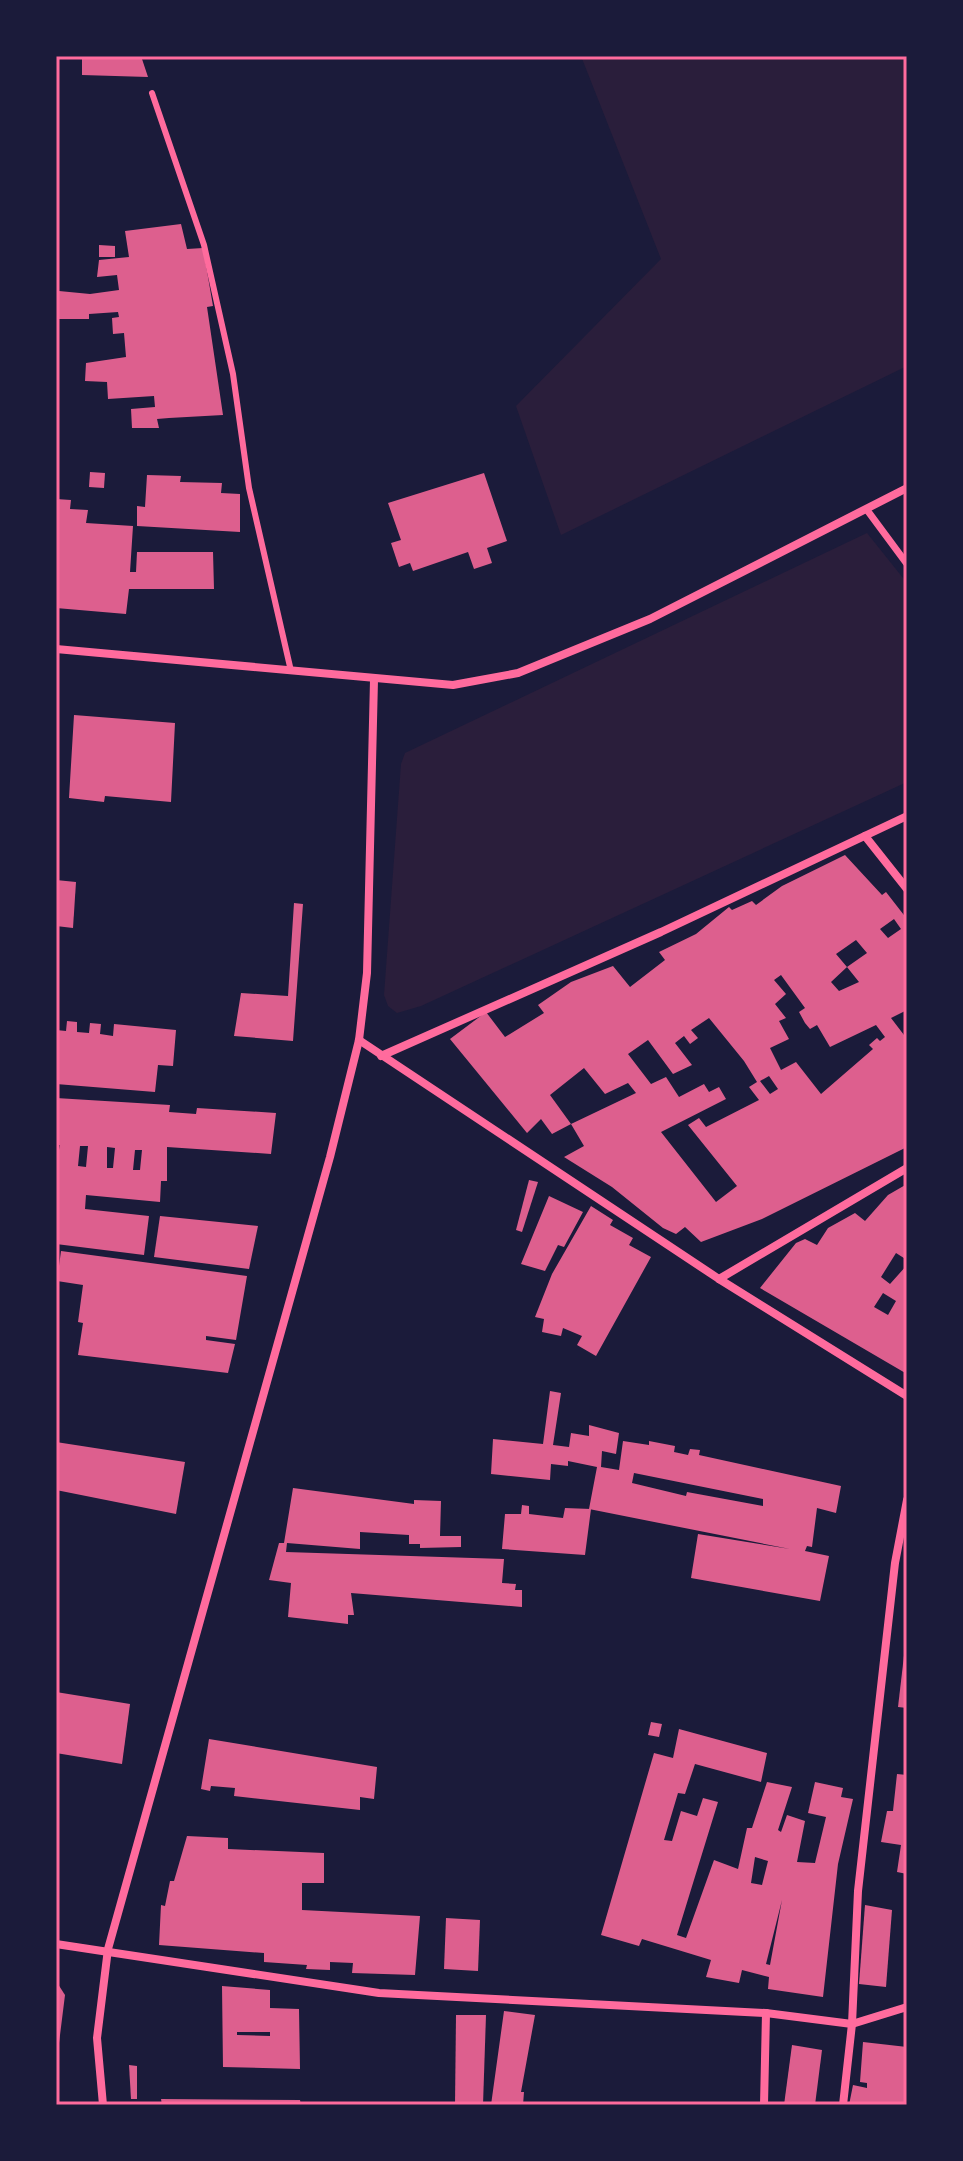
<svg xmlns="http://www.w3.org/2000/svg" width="963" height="2161" font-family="'Nunito Sans',sans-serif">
	<rect width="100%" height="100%" fill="#1b1b3a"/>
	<g fill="#2a1e3b">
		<path d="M581,56H907V366L561,535L516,406L661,259Z"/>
		<path d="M867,533L907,583V782L421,1006L397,1013L388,1006L384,995L401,764L405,753Z"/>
	</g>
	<g fill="#dd5f8e" fill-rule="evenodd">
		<path d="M82,56H141L148,77L82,75Z"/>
		<path d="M181,224L187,249L203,248L213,306L207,307L223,415L169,418L157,419L159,428H132L131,409L155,407L154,396L108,399L107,382L85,381L86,363L126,357L124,333L113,334L112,318L119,317L118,312L89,314V319H59V291L90,294L119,290L117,275L97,277L99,260L129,257L125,231Z"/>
		<path d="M99,245L115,246V257H99Z"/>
		<path d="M90,472L105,473L104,488L89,487Z"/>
		<path d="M484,473L507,541L487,548L492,563L474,569L468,552L413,571L410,563L399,567L391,543L401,540L388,503Z"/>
		<path d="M147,475L181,476L180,482L222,483L221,493L240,494V532L137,526V506L145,507Z"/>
		<path d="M56,499L71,500L70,509L88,510L86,523L133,526L130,572H136L137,552H213L214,589H129L126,614L56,608Z"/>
		<path d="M74,715L175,723L171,802L105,796L104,802L69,798Z"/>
		<path d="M845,855L882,895L886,892L907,919V1010L891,1018L904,1035L907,1033V1147L762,1219L701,1242L685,1227L676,1234L663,1228L612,1187L564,1157L584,1146L571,1124L636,1093L628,1083L605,1094L584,1068L550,1095L571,1124L552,1134L541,1119L527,1133L450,1039L486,1012L505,1037L544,1013L538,1005L571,982L613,966L630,987L665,960L659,952L696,934L729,907L732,910L752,901L756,905L782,886ZM894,919L901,929L888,938L880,929ZM856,940L867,953L847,967L836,954ZM847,967L859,982L839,991L831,982ZM781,975L805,1008L799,1012L805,1023L810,1029L817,1025L830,1047L876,1025L885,1037L880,1041L877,1038L869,1045L873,1049L821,1094L796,1062L781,1070L770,1048L789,1039L779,1021L786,1018L775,1004L786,994L774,980ZM709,1018L744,1061L757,1082L749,1087L759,1100L706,1127L699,1118L688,1125L737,1186L716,1202L661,1132L726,1099L719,1087L709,1092L704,1084L679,1097L666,1077L651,1084L628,1054L648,1040L673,1074L692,1065L675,1043L684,1036L690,1044L698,1038L691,1030ZM769,1076L778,1089L770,1094L760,1081Z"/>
		<path d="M56,880L76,882L73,928L56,926Z"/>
		<path d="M294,903L303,904L293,1041L234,1036L241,993L288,996Z"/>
		<path d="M67,1021L77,1022V1032L89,1033L90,1023L101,1024L100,1034L113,1036L114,1024L176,1030L173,1066L158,1065L155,1092L56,1084V1030L66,1031Z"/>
		<path d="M56,1098L170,1105L169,1112L196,1114L197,1108L276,1113L271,1154L167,1147V1181H161L160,1202L86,1195L85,1209L149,1216L144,1255L56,1244V1165L60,1145H56ZM80,1146H88L86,1167L78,1166ZM107,1147L115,1148L113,1168H107ZM135,1150H142L140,1170H133Z"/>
		<path d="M529,1180L538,1182L522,1232L516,1230Z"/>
		<path d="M907,1184V1260L896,1253L881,1277L890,1284L907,1265V1374L760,1288L796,1243L805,1239L817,1245L828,1228L855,1213L865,1221L888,1195ZM883,1293L896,1301L888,1315L874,1307Z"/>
		<path d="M549,1196L583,1212L564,1247L558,1245L545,1271L521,1264Z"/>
		<path d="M591,1206L613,1220L610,1225L633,1238L629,1245L651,1257L596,1356L577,1345L582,1336L563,1328L561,1336L542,1332L544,1319L535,1317L552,1274Z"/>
		<path d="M160,1216L258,1226L249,1269L154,1257Z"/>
		<path d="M61,1251L247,1276L236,1340L206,1336V1340L235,1344L228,1373L78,1355L83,1323L78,1322L83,1285L57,1281Z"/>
		<path d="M550,1391L561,1393L553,1445L569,1447L571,1433L589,1436V1425L619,1433L616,1454L602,1451L601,1467L619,1470L623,1441L649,1445V1441L675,1446L674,1452L688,1455L690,1449L700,1450L699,1455L841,1486L836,1513L817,1508L812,1547L807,1546L805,1551L829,1556L820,1601L691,1578L698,1534L790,1549L589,1509L597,1467L568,1461V1466L551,1464L550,1480L491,1474L493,1439L543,1444ZM634,1473L763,1499V1506L687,1492L686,1496L632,1483Z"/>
		<path d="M56,1442L185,1462L176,1514L56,1490Z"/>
		<path d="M293,1488L414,1504V1500L441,1501L440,1536H461V1547L420,1548V1544H409V1535L360,1532V1549L287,1543L286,1552L504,1559L502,1583L516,1584L515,1590H522V1607L351,1593L354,1615H348V1624L288,1617L291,1583L269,1580L279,1543H284Z"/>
		<path d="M522,1505L529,1506V1514L563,1518L565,1508L591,1509L585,1555L502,1549L505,1514H521Z"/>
		<path d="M905,1647H907V1708L898,1707Z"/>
		<path d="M56,1692L130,1704L122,1764L56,1753Z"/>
		<path d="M651,1722L662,1724L659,1737L648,1735Z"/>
		<path d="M679,1729L767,1753L761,1782L695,1764L685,1794L678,1793L664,1840L672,1841L681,1811L697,1816L703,1798L718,1802L677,1935L686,1938L714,1860L738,1869L747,1828H752L767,1782L792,1787L778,1830L781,1832L787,1815L805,1821L797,1862L815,1863L826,1817L808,1813L815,1782L843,1788L841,1797L853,1799L838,1864L823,1997L768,1989L769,1977L742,1970L739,1983L706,1977L711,1960L642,1939L639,1946L601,1935L654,1753L673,1758ZM755,1857L768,1861L762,1885L751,1883ZM782,1900L770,1965L766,1964Z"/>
		<path d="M209,1739L377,1767L374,1799L360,1797V1810L234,1796L235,1788L211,1786L210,1791L201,1789Z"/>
		<path d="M897,1774L907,1775V1874L897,1872L901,1845L881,1842L887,1811H893Z"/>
		<path d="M187,1836L228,1838V1849L324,1853V1883H302V1910L420,1916L415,1975L352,1973L353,1963L330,1962V1970L306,1969L307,1965L264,1962V1953L159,1945L161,1905L165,1906L170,1881H174Z"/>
		<path d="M865,1905L892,1910L886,1987L859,1984Z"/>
		<path d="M446,1918L480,1920L478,1971L444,1969Z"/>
		<path d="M56,1981L65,1995L58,2051H56Z"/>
		<path d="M222,1986L270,1990V2008L299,2009L300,2069L223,2067ZM237,2032H270V2036L237,2035Z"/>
		<path d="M504,2011L535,2015L521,2092H524L523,2105H491Z"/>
		<path d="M456,2015H486L483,2105H455Z"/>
		<path d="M863,2042L907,2047V2105H849L853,2085L867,2088V2083L860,2082Z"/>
		<path d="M792,2045L822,2050L815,2105H784Z"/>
		<path d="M129,2065L137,2066V2099H131Z"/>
		<path d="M161,2099L300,2100L301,2105H162Z"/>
	</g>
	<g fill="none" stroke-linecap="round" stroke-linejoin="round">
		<path stroke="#ff6b9d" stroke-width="6" d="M152,93L204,245L233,374L249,488L291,671"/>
		<path stroke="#ff6b9d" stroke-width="7" d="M867,510L907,564"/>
		<g stroke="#ff6b9d" stroke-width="8">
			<path d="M56,649L453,685L518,673L650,619L907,488"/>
			<path d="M865,836L907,889"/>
			<path d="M359,1040L719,1279L907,1396"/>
			<path d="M381,1056L661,932L907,816"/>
			<path d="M719,1279L907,1168"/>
			<path d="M56,1944L379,1993L766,2013L852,2024L907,2007"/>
			<path d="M103,2105L97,2038L108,1949L330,1157L359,1040L367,973L374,680"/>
			<path d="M764,2105L766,2013"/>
			<path d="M843,2105L852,2024L858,1891L895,1563L907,1500"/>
		</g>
	</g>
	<rect width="963" height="2161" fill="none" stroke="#1b1b3a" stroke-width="116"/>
	<rect x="58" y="58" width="847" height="2045" fill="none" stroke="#ff6b9d" stroke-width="3"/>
</svg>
